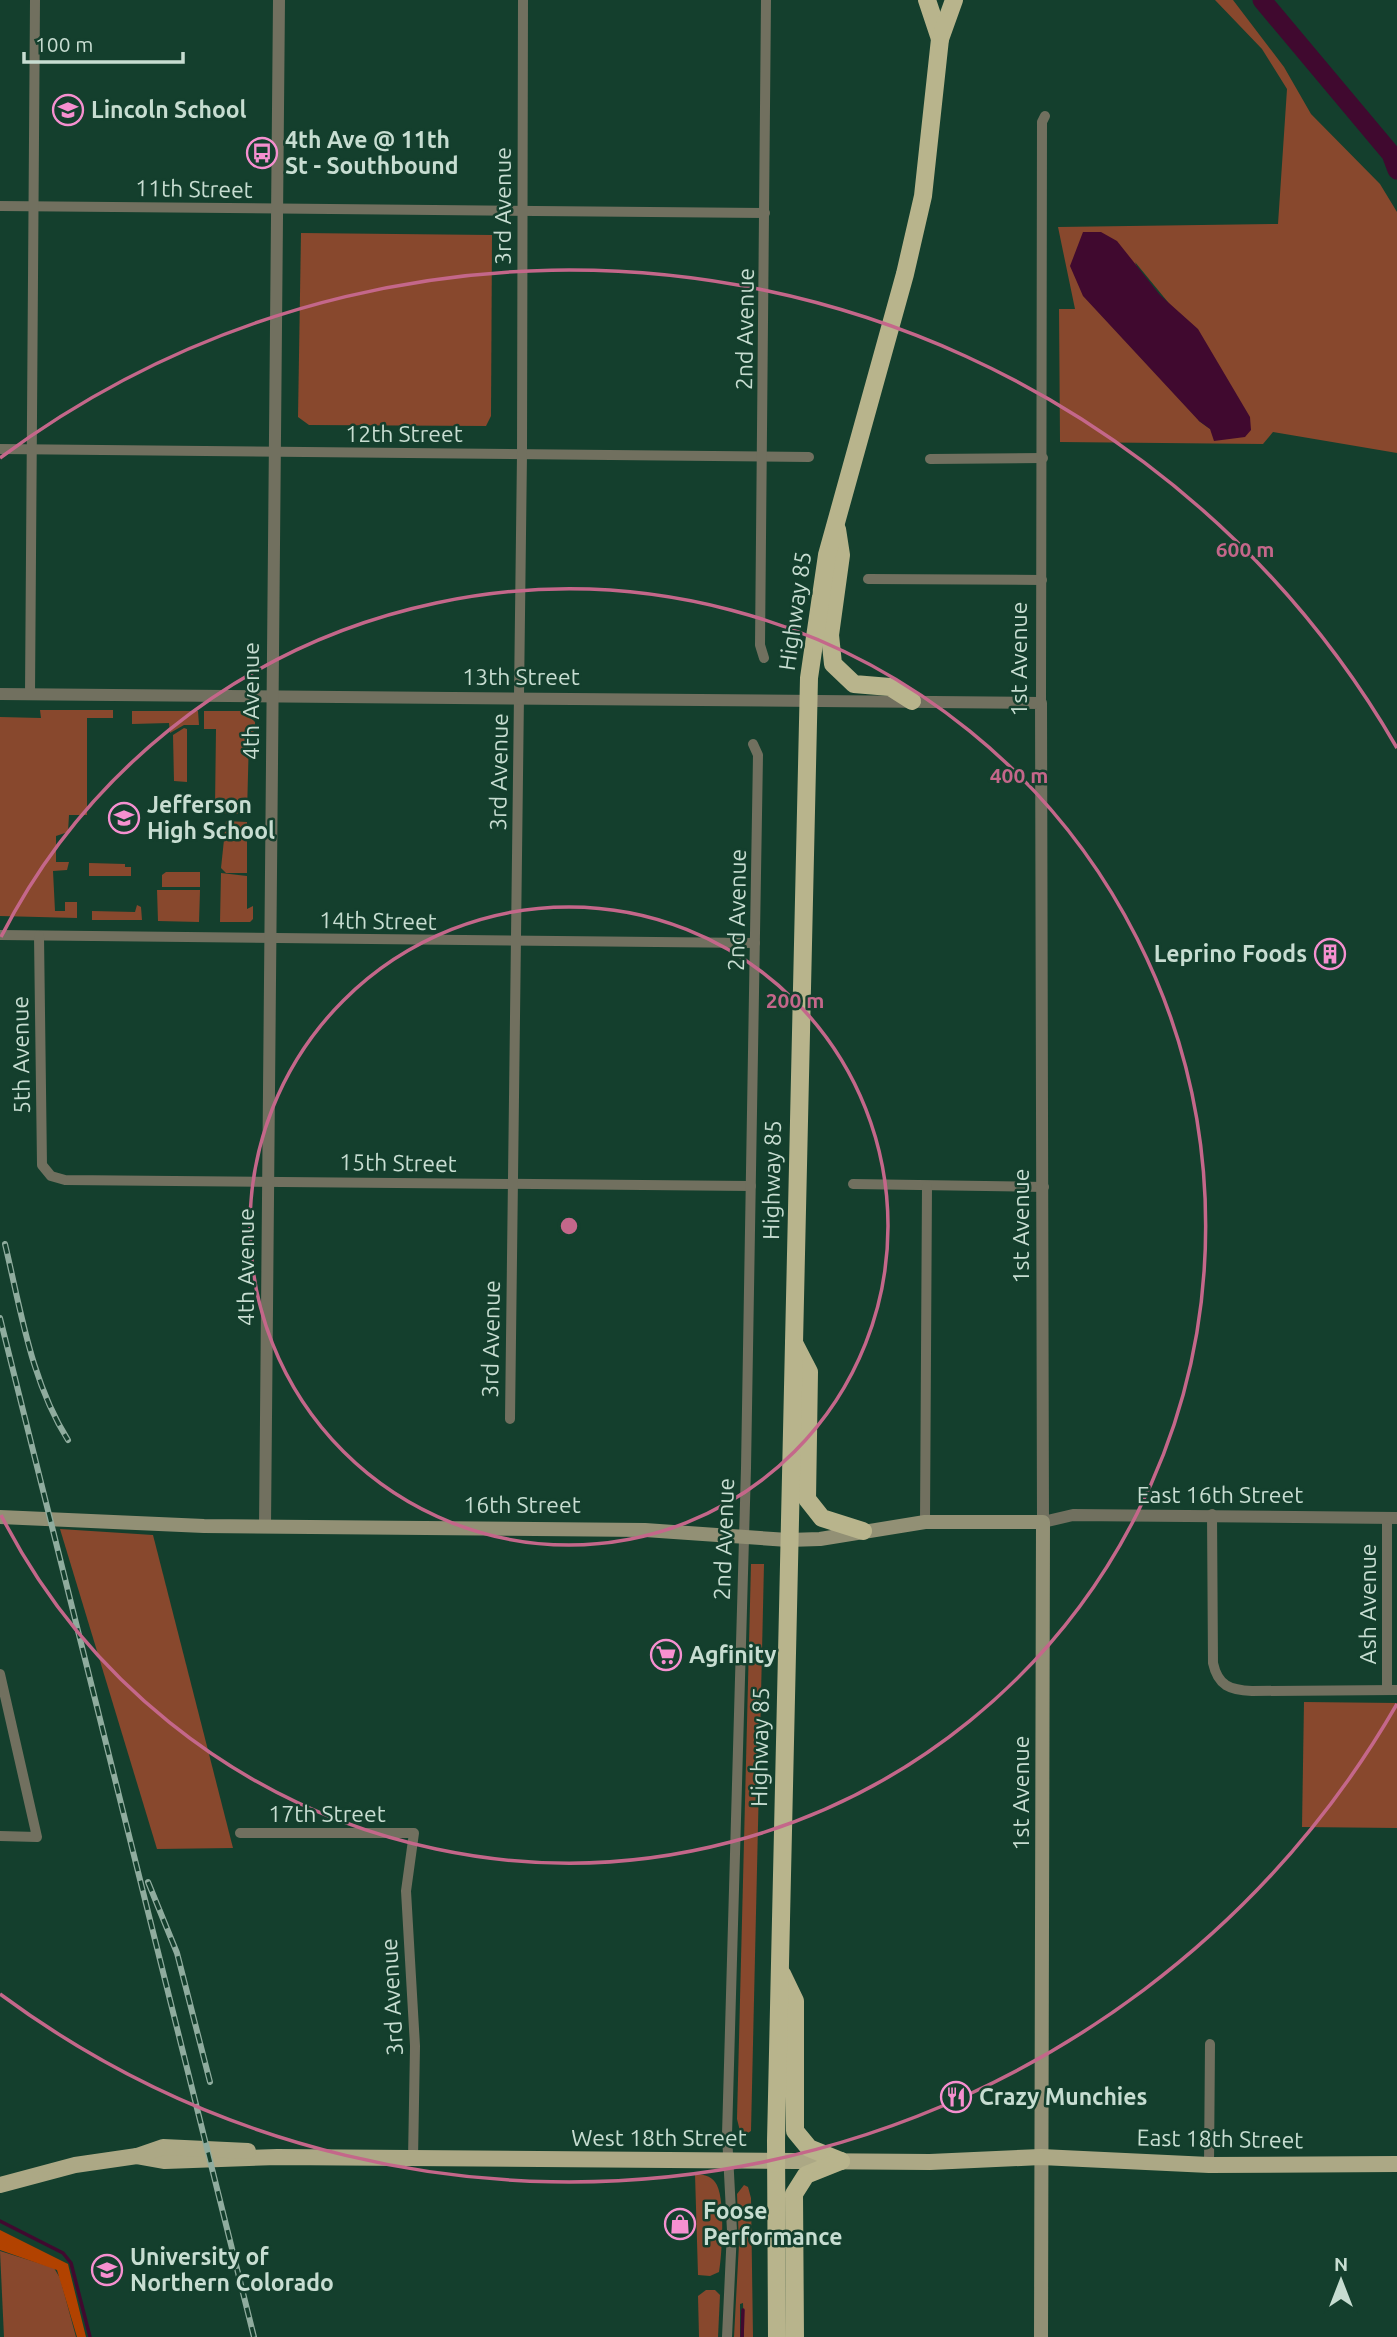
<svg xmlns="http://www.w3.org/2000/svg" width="1397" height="2337" font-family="Ubuntu,sans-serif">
	<rect width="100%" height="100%" fill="#143f2d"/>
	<g fill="#88482d" fill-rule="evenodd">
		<path d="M1215,0H1233L1284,67L1311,114L1380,184L1397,212V453L1273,432L1263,444L1060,442L1059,309H1075L1058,227L1278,224L1287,89L1262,49ZM1135,262L1172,307L1210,429L1199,421Z"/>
		<path d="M301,233L492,235L491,416L486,426L309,425L298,417Z"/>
		<path d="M40,710H113V718H87V815H69L68,832L56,836V862H69L67,870L53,871L55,911H65V902H77V918L0,916V717L41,718Z"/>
		<path d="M132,711H198L199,725H184L170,733L169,723L132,724Z"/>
		<path d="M204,711H244L255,722V730L249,736L247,814L221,813V807H215L216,729H204Z"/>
		<path d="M184,728L187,729V782L174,781L173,735Z"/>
		<path d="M226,821L247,822V873H226L221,868Z"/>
		<path d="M89,863L125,864V867H131V876H89Z"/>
		<path d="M166,872H200V887H162V875Z"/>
		<path d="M221,873L247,876V909L253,906V919L250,922H220Z"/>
		<path d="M157,890H200L199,922L158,921Z"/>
		<path d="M137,905L141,907L142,920H92V911L135,912Z"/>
		<path d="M60,1529L153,1535L233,1848L157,1849Z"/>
		<path d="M751,1564H764L751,2131L746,2134L740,2131L737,2119Z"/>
		<path d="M1304,1702L1397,1703V1828L1302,1827Z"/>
		<path d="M695,2174C702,2174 711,2176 715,2182C726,2195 722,2255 719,2272L710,2276L698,2275Z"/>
		<path d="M744,2185L748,2187L751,2198L753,2337H744L743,2303L740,2304V2337H734L739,2244L737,2194Z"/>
		<path d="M0,2251L54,2268L60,2278L76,2337H4Z"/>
		<path d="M706,2290H715L720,2295L718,2337H699L698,2296Z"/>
	</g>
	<path fill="#b24200" d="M0,2230L68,2264L86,2337H77L57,2270L0,2250Z"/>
	<path fill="#40092f" d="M1083,232H1101L1117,241L1160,295L1198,329L1250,417L1251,430L1245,437L1214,441L1210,429L1199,421L1083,296L1070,266Z"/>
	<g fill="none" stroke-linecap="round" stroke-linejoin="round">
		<g stroke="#40092f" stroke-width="3.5">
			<path d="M0,2221L63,2253L71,2263L90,2337"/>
			<path d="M742,2337L743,2310"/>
		</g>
		<path stroke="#40092f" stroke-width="19" d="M1262,0L1391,154L1397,170"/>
		<g stroke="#71705f" stroke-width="10">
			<path d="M0,206L765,213"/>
			<path d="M0,449L809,457"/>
			<path d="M930,459L1043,458"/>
			<path d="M868,579L1042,580"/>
			<path d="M764,658L760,645L766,0"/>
			<path d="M30,694L35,0"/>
			<path d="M1041,703L1042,122L1045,116"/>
			<path d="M0,935L755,943"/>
			<path d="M39,936L42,1165L51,1176L65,1180L751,1186"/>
			<path d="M853,1184L1044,1187"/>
			<path d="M510,1419L522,454L523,0"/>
			<path d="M1212,1514L1213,1663C1218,1686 1230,1690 1252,1691L1397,1690"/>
			<path d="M925,1522L927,1186"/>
			<path d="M0,1674L37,1837L0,1836"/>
			<path d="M1387,1690V1518"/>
			<path d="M240,1833H414L406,1891L415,2046L413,2159"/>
			<path d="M1209,2165L1210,2044"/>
			<path d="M727,2337L732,2231L727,2135L746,1468L758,755L753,744"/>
		</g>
		<g stroke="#71705f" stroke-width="12">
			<path d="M0,694L1041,703L1043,1522L1073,1515L1397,1518"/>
			<path d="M265,1527L279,0"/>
		</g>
		<path stroke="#929075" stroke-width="14" d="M0,1517L204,1526L645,1530L788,1540L820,1539L925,1522H1043L1041,2337"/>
		<g stroke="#aca885" stroke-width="16">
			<path d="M137,2156L165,2161L277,2157L930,2162L1041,2157L1209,2165L1397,2164"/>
			<path d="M0,2185L75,2165L137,2156L163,2147L248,2151"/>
		</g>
		<g stroke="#b8b48c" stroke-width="18">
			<path d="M927,0L940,39"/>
			<path d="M837,529L841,555L830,635L833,664L854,684L890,687L912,701"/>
			<path d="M794,1343L809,1372L807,1499L822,1518L863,1531"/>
			<path d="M782,1974L795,2001V2131L809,2148L841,2161"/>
			<path d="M777,2337L776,2141L809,678L827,555L905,274L923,196L940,39L954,0"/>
			<path d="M795,2337L794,2194L806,2175L841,2161"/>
		</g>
		<g stroke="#8fac9e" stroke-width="6">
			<g id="rail">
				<path d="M5,1244C21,1311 31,1381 68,1440"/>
				<path d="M0,1318L254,2337"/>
				<path d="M148,1882L177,1953L210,2082"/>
			</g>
		</g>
		<use href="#rail" stroke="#143f2d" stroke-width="3.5" stroke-dasharray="10" stroke-linecap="butt"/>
	</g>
	<g fill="none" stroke="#c4678a" stroke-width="3.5">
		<circle cx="569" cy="1226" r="319"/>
		<path d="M1 937A637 637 0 1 1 1 1515"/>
		<path d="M1397 1704A956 956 0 0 1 0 1994M0 458A956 956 0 0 1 1397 748"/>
	</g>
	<defs>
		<g id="school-ring" transform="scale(1.575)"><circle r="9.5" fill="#143f2d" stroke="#f690d0" stroke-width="1.5"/><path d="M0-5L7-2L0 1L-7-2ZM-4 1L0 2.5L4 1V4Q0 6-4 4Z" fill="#f690d0"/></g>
		<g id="bus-ring" transform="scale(1.575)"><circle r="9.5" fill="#143f2d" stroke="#f690d0" stroke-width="1.5"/><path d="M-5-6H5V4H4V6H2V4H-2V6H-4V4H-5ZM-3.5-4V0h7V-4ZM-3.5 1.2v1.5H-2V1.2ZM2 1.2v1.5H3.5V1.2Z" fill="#f690d0"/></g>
		<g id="building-ring" transform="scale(1.575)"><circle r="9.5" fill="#143f2d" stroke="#f690d0" stroke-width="1.5"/><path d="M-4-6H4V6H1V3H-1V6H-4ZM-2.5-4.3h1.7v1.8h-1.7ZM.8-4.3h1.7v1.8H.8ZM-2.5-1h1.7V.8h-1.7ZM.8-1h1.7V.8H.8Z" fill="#f690d0"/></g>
		<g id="supermarket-ring" transform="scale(1.575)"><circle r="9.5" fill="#143f2d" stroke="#f690d0" stroke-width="1.5"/><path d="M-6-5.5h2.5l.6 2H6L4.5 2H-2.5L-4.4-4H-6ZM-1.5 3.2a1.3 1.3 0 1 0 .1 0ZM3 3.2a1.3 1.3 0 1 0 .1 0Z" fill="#f690d0"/></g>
		<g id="restaurant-ring" transform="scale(1.575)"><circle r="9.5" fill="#143f2d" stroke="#f690d0" stroke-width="1.5"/><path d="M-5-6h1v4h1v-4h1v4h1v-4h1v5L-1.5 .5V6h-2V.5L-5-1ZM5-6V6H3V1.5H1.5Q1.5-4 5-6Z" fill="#f690d0"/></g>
		<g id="shop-ring" transform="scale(1.575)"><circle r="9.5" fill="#143f2d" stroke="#f690d0" stroke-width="1.5"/><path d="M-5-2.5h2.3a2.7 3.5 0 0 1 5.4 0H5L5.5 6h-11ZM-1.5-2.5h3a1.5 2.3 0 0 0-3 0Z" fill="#f690d0"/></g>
		<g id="university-ring" transform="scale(1.575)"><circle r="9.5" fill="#143f2d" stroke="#f690d0" stroke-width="1.5"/><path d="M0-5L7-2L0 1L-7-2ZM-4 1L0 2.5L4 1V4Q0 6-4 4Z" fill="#f690d0"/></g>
	</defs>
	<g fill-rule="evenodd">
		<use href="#school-ring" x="68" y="110"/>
		<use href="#bus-ring" x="262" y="153"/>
		<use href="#school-ring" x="124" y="818"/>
		<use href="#building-ring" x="1330" y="954"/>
		<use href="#supermarket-ring" x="666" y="1655"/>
		<use href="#restaurant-ring" x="956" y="2097"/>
		<use href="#shop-ring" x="680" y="2224"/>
		<use href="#university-ring" x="107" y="2270"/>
	</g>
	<g text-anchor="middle" stroke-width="5" stroke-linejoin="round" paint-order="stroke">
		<g font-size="23" font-weight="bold" fill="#c7ddd1" stroke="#143f2d" text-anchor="start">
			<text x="91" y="118">Lincoln School</text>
			<text x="285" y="148">4th Ave @ 11th<tspan x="285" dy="26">St - Southbound</tspan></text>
			<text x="147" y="813">Jefferson<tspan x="147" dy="26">High School</tspan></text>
			<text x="1307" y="962" text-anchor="end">Leprino Foods</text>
			<text x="689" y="1663">Agfinity</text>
			<text x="979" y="2105">Crazy Munchies</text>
			<text x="703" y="2219">Foose<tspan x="703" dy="26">Performance</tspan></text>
			<text x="130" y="2265">University of<tspan x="130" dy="26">Northern Colorado</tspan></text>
		</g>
		<g font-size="23" fill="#c7ddd1" stroke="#143f2d">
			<text transform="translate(194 189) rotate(1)" y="8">11th Street</text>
			<text transform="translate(503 206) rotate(-90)" y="8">3rd Avenue</text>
			<text transform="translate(745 329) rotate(-89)" y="8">2nd Avenue</text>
			<text x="404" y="442">12th Street</text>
			<text transform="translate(795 611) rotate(-82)" y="8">Highway 85</text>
			<text transform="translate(1019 659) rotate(-90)" y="8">1st Avenue</text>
			<text x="521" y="685">13th Street</text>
			<text transform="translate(251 701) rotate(-90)" y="8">4th Avenue</text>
			<text transform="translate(499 772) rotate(-89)" y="8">3rd Avenue</text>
			<text transform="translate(737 910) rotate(-89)" y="8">2nd Avenue</text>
			<text transform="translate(378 921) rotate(1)" y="8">14th Street</text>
			<text transform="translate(21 1055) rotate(-91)" y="8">5th Avenue</text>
			<text transform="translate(398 1163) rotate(1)" y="8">15th Street</text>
			<text transform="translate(772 1180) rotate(-89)" y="8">Highway 85</text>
			<text transform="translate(1021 1226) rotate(-90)" y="8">1st Avenue</text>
			<text transform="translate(246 1267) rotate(-90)" y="8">4th Avenue</text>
			<text transform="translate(491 1339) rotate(-89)" y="8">3rd Avenue</text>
			<text x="1220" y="1503">East 16th Street</text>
			<text x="522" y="1513">16th Street</text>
			<text transform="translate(724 1539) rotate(-88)" y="8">2nd Avenue</text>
			<text transform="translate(1368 1604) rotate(-90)" y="8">Ash Avenue</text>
			<text transform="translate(760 1747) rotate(-89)" y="8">Highway 85</text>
			<text transform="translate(1021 1793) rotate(-90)" y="8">1st Avenue</text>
			<text x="327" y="1822">17th Street</text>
			<text transform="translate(392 1997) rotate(-93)" y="8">3rd Avenue</text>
			<text x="659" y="2146">West 18th Street</text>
			<text transform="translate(1220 2139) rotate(1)" y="8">East 18th Street</text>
		</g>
	</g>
	<circle cx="569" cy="1226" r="10" fill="#c4678a" stroke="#143f2d" stroke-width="3.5"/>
	<g font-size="21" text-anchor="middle" font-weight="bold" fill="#c4678a" stroke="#143f2d" stroke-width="5" stroke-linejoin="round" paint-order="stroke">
		<text x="1245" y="557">600 m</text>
		<text x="1019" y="783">400 m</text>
		<text x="795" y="1008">200 m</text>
	</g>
	<g transform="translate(1341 2281)" stroke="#143f2d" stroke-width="5" paint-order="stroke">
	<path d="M0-5L12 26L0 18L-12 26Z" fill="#c7ddd1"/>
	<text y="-10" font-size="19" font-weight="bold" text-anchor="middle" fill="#c7ddd1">N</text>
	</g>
	<path d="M24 52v10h159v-10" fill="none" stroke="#c7ddd1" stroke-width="3.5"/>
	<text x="35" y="52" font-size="21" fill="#c7ddd1" stroke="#143f2d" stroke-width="5" paint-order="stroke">100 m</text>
</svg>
